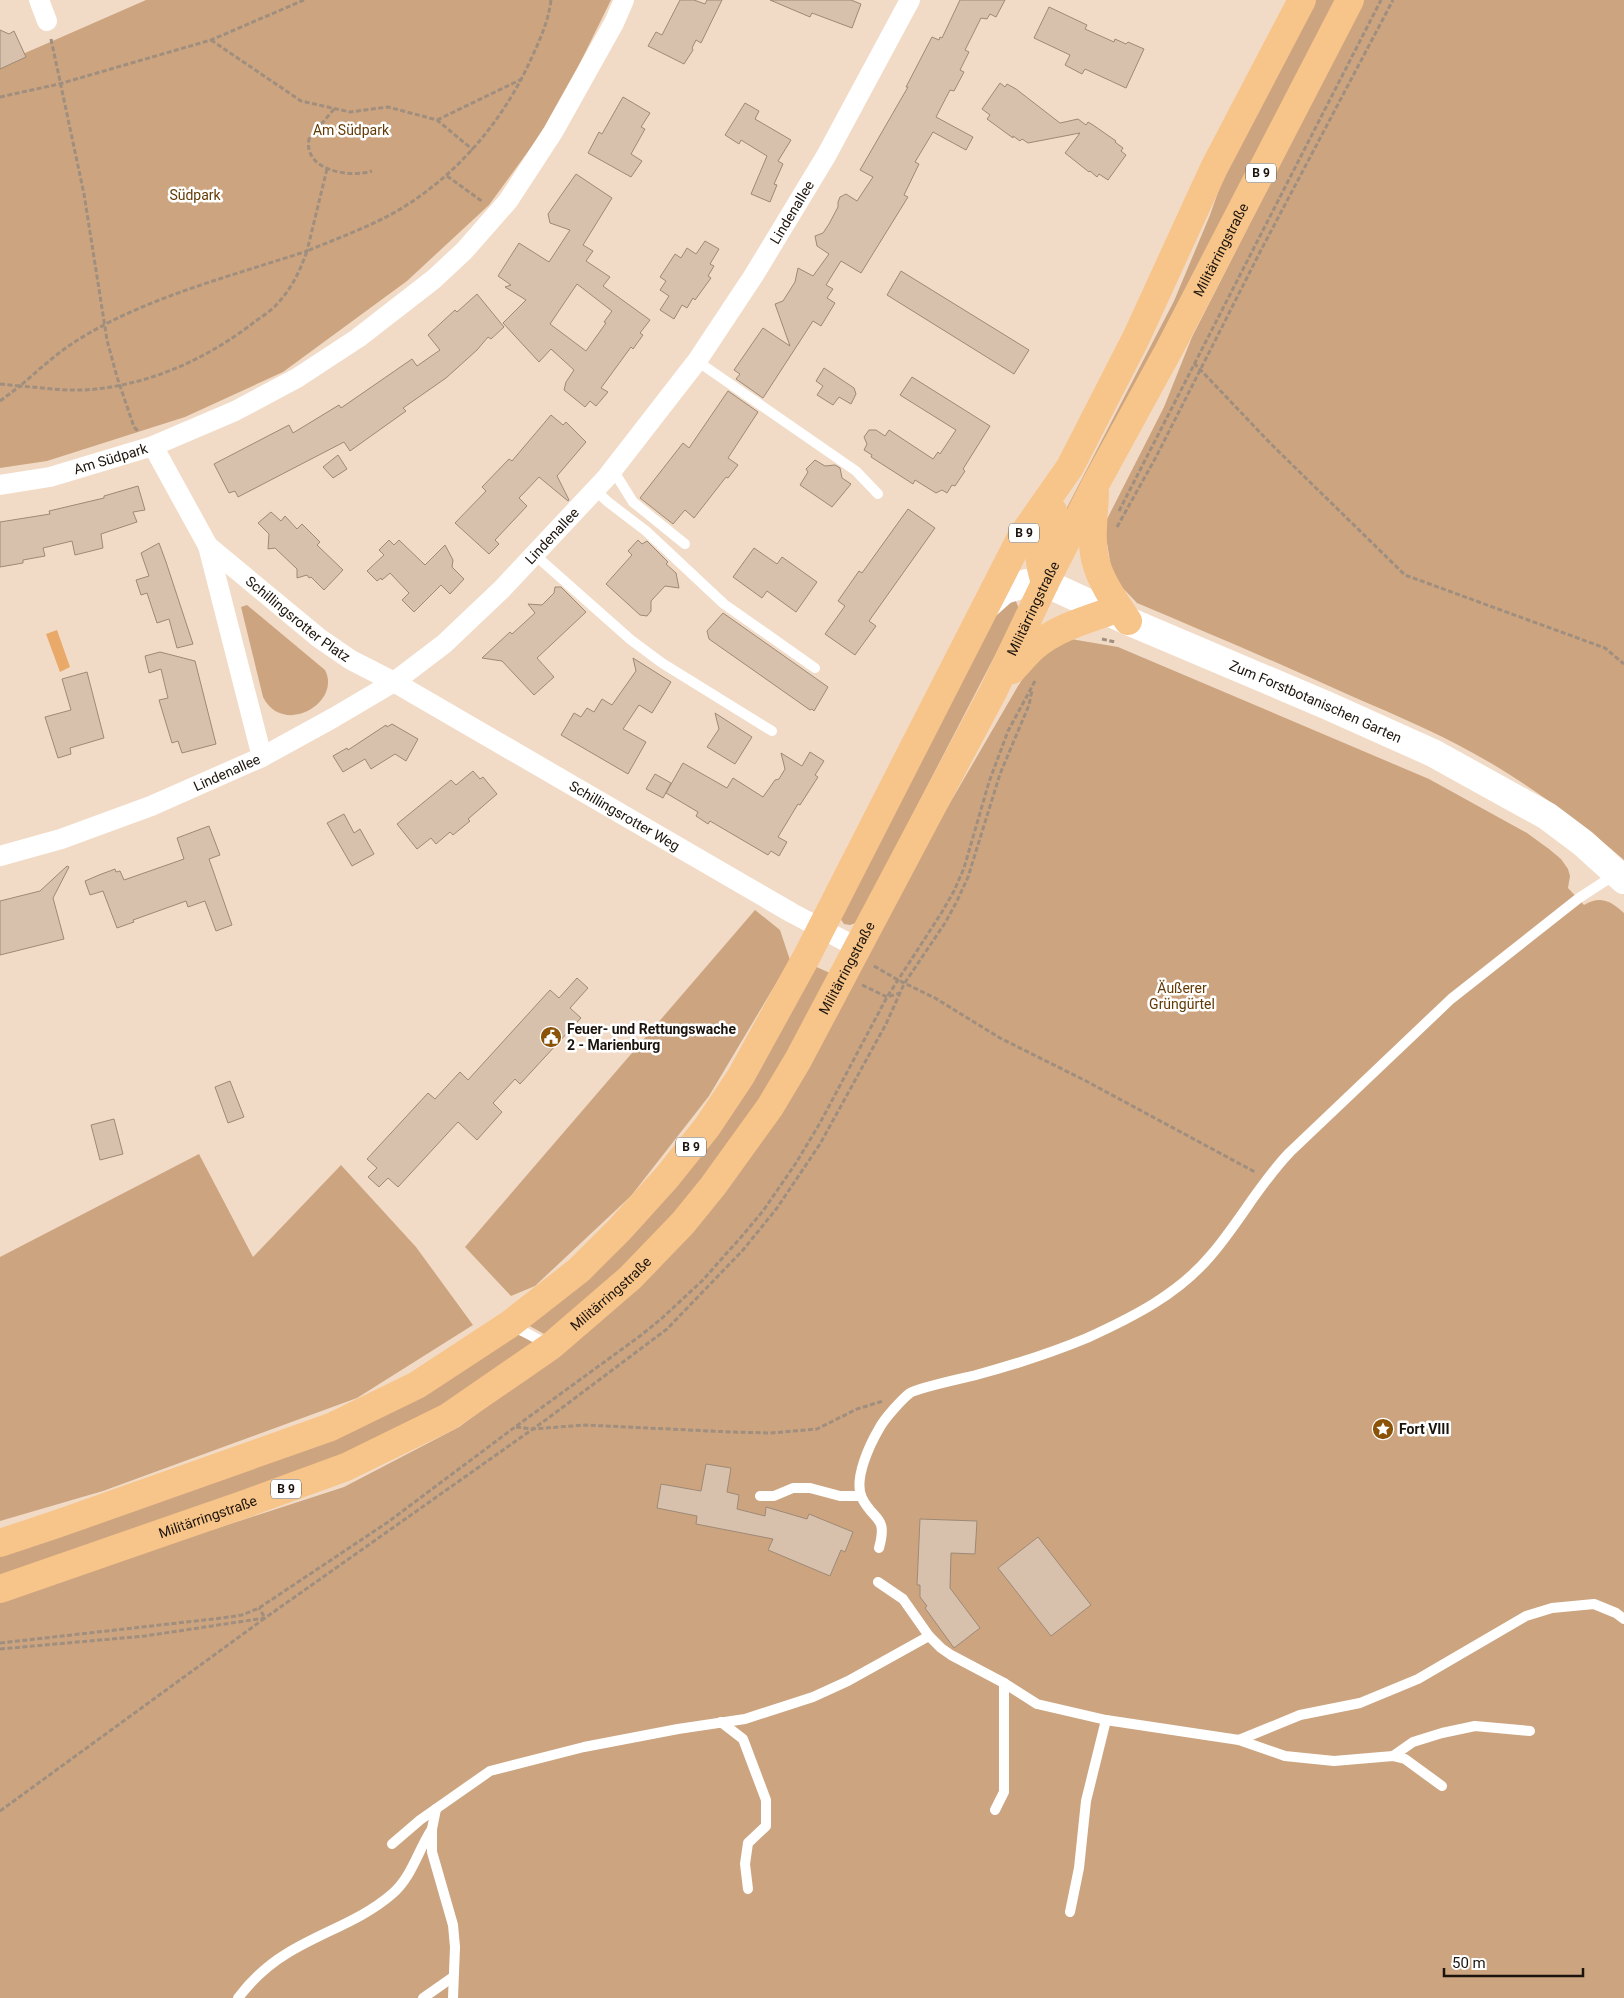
<svg xmlns="http://www.w3.org/2000/svg" width="1624" height="1998" font-family="Roboto,sans-serif">
	<rect width="100%" height="100%" fill="#f2dbc6"/>
	<g fill="#cca580">
		<path d="M146,0H611L554,116L489,205L407,281L283,372L185,417L47,461L0,468V64Z"/>
		<path d="M1313,0H1335L1090,473L1046,548L1174,301L1210,215L1228,164Z"/>
		<path d="M1364,0H1624V860C1585,826 1543,795 1499,768C1452,739 1400,717 1349,695C1279,663 1208,633 1137,603L1117,582L1111,567L1104,525L1164,407L1192,337Z"/>
		<path d="M1015,599L1019,609L861,914L856,923L850,925L844,924L840,918L997,610Z"/>
		<path d="M247,605L325,670C342,703 283,737 263,697L241,607Z"/>
		<path d="M1065,638L1118,647L1429,779L1527,833L1549,849L1561,859L1568,869L1570,876L1568,888L1584,905C1600,895 1611,901 1624,913V1998H0V1602L144,1552L344,1487L459,1427L587,1333L652,1274L908,875L1018,686L1037,657Z"/>
		<path d="M755,910L780,930L790,960L709,1096L631,1196L535,1286L511,1296L465,1247Z"/>
		<path d="M812,965L830,973L792,1046L747,1119L696,1188L638,1253L546,1335L526,1324L584,1278Z"/>
		<path d="M199,1154L253,1257L341,1165L416,1247L473,1325L357,1398L103,1491L0,1521V1257Z"/>
		<path d="M514,1333L536,1342L448,1403L359,1449L0,1577V1554L21,1548Z"/>
	</g>
	<path fill="#e9a969" d="M57,630L70,667L60,672L46,634Z"/>
	<g fill="#d7c1ac" stroke="#9e8975" fill-rule="evenodd">
		<path d="M680,0H694L705,4L707,0H722L701,43L696,40L692,48L693,50L684,64L648,46L656,32L662,35Z"/>
		<path d="M770,0H851L861,4L852,28L812,13L810,17Z"/>
		<path d="M960,0H1005L996,17L990,14L987,19L981,18L965,50L969,52L960,70L964,72L954,91L950,90L936,117L973,137L966,150L933,132L915,162L919,164L904,195L908,197L861,273L841,261L826,285L833,289L827,298L835,303L821,326L813,321L763,398L736,379L740,374L734,370L763,328L790,346L775,304L783,301L795,282L798,268L813,276L829,254L817,246L815,236L823,233L829,224L838,207V202L840,197L846,194L857,201L873,177L860,170L908,87H906L932,37L939,40L940,37L942,38Z"/>
		<path d="M1049,7L1087,25L1085,29L1114,42L1115,39L1126,44L1128,42L1144,49L1126,88L1085,69L1082,74L1065,65L1070,55L1034,38Z"/>
		<path d="M0,30L9,34L14,31L26,57L0,69Z"/>
		<path d="M1000,83L1005,87L1007,84L1016,89L1060,123L1078,119L1086,125L1088,122L1093,125L1116,141L1115,142L1123,148L1121,151L1126,155L1108,180L1099,174L1097,177L1090,171L1089,172L1065,153L1080,133L1028,143L1022,139L1020,141L1013,136V138L987,119L990,115L982,109Z"/>
		<path d="M623,97L650,113L641,127L645,129L631,154L642,161L631,177L588,153L599,132L602,134Z"/>
		<path d="M745,103L759,111L755,119L791,140L778,161L783,164L774,184L777,185L770,202L751,194L767,156L741,140L739,144L725,135Z"/>
		<path d="M576,174L612,198L583,245L593,251L586,261L610,277L603,286L650,320L640,333L643,335L633,349L631,347L601,388L608,392L596,406L590,401L585,407L564,390L566,382L574,370L551,349L539,362L503,323L526,300L505,287L511,285L498,276L519,243L549,262L570,230L550,223L548,214ZM577,284L612,311L604,322L606,323L586,351L550,324Z"/>
		<path d="M705,241L719,249L710,264L714,266L708,276L711,278L695,300L693,298L687,308L682,305L674,319L660,310L669,296L660,290L666,281L660,277L675,254L681,258L687,248L696,254Z"/>
		<path d="M901,271L1029,350L1014,374L887,295Z"/>
		<path d="M477,294L504,327L491,339L488,337L477,350L446,378L403,408L406,411L350,451L344,442L238,497L235,491L229,493L214,464L289,425L293,433L339,405L341,408L412,359L417,366L440,350L428,335L455,310L457,312Z"/>
		<path d="M824,368L854,388L856,394L851,404L839,397L833,405L817,395L823,386L816,381Z"/>
		<path d="M912,377L990,426L963,469L965,471L955,486L952,485L947,493L942,490L936,493L915,480L913,484L871,457L872,455L864,450L867,444L864,437L869,430H876L885,436L889,430L933,459L938,452L940,454L956,430L900,395Z"/>
		<path d="M728,391L758,412L728,458L738,465L728,478L726,477L694,518L685,510L673,524L640,498L683,443L689,448Z"/>
		<path d="M551,415L563,425L566,422L586,442L557,476L569,500L568,501L539,477L519,498L527,506L495,540L499,544L489,554L455,523L486,491L482,487L509,459L512,461Z"/>
		<path d="M338,455L347,469L333,478L323,467Z"/>
		<path d="M815,460L825,466L835,465L840,468L842,478L851,484L832,507L800,485L808,472L806,469Z"/>
		<path d="M138,486L145,510L133,512L137,522L101,534L103,548L75,555L72,541L43,548L45,556L23,560V563L0,567V522L50,514L49,511L104,498V496Z"/>
		<path d="M908,509L935,528L869,621L876,626L855,655L825,634L845,606L838,601L859,571L862,573Z"/>
		<path d="M271,512L281,521L285,516L297,529L302,524L320,542L317,545L343,570L324,590L311,577L309,578L307,575L297,578V569L275,548L268,549L269,534L258,523Z"/>
		<path d="M389,540L394,545L399,540L425,565L445,545L453,560L452,567L464,579L450,594L441,585L414,612L402,600L409,593L390,573L382,580L381,578L377,581L367,571L384,555L379,550Z"/>
		<path d="M638,540L642,544L647,541L668,562L666,564L676,573L679,588L665,586L651,601V611L647,616L640,615L606,584L632,555L628,551Z"/>
		<path d="M159,543L166,562L193,644L177,648L169,619L157,623L147,593L141,595L136,580L149,576L141,553Z"/>
		<path d="M754,548L777,564L782,557L817,582L796,612L767,591L762,598L733,577Z"/>
		<path d="M555,587H561L586,612L537,658L554,677L534,695L502,661L482,658L510,632L512,634L535,613L528,604L542,605L554,593Z"/>
		<path d="M723,613L828,687L814,711L812,709L810,710L709,639L707,631Z"/>
		<path d="M160,652L195,661L216,744L182,753L178,741L172,743L159,700L168,698L161,669L149,673L145,656Z"/>
		<path d="M633,658L671,682L652,713L639,705L623,729L646,742L628,774L561,735L574,713L581,717L587,708L594,712L602,699L612,705L636,671Z"/>
		<path d="M87,672L104,738L70,748L71,754L58,758L45,717L71,710L62,679Z"/>
		<path d="M715,713L752,737L735,764L707,747L719,729Z"/>
		<path d="M392,724L418,739L406,761L395,754L371,769L365,759L343,772L333,756L347,748L348,750L386,725L387,727Z"/>
		<path d="M810,752L824,761L815,775L818,777L800,805L798,804L778,837L787,842L779,856L771,851L768,855L710,821L708,824L696,816L698,812L666,793L683,763L727,788L733,778L763,797L775,780L779,779L785,769L781,753L802,766Z"/>
		<path d="M473,771L480,779L483,777L497,794L468,819L470,821L453,835L450,832L436,844L431,838L417,849L397,824L451,780L456,785Z"/>
		<path d="M655,774L671,783L663,798L646,789Z"/>
		<path d="M344,814L354,833L360,829L374,854L352,866L327,823Z"/>
		<path d="M209,826L220,855L209,859L232,925L216,931L205,901L188,907L186,901L133,920L134,922L117,928L103,891L90,895L85,881L99,875L115,869L116,872L120,871L124,880L184,859L177,838Z"/>
		<path d="M67,866L69,867L53,898L64,939L0,955V901L40,891Z"/>
		<path d="M577,978L588,988L570,1008L581,1018L520,1084L515,1079L493,1103L502,1112L477,1140L458,1122L398,1187L388,1178L379,1187L368,1177L377,1168L367,1159L428,1093L435,1099L460,1072L468,1080L550,990L559,998Z"/>
		<path d="M230,1081L244,1117L228,1123L215,1087Z"/>
		<path d="M114,1119L123,1154L100,1160L91,1125Z"/>
		<path d="M706,1464L731,1468L727,1492L739,1495L737,1509L765,1516L766,1507L807,1519L809,1514L853,1532L845,1552L841,1550L830,1576L768,1550L773,1539L696,1524L697,1516L657,1508L661,1484L701,1491Z"/>
		<path d="M920,1519L977,1521L975,1554L951,1553L950,1588L980,1628L954,1648L925,1608L927,1606L920,1597V1585H917Z"/>
		<path d="M1038,1537L1091,1605L1051,1636L998,1568Z"/>
	</g>
	<g fill="none" stroke-linecap="round" stroke-linejoin="round">
		<g stroke="#a08e7e" stroke-width="3" stroke-dasharray="5 2.5" stroke-linecap="butt">
			<path d="M51,39L84,194L107,340L117,377L134,427L138,431"/>
			<path d="M211,40L301,101L350,112L388,107L437,120L473,150"/>
			<path d="M0,97L59,84L211,40L304,0"/>
			<path d="M334,109L309,139C303,171 351,178 372,171"/>
			<path d="M437,120L522,79"/>
			<path d="M447,176L483,202"/>
			<path d="M1194,363L1271,444L1405,575L1605,648L1624,664"/>
			<path d="M0,384L20,386C41,368 61,349 86,335C151,296 235,275 307,251L327,169"/>
			<path d="M0,401L20,386C45,388 70,392 96,389C153,383 208,358 253,323C261,317 271,311 277,304C292,288 300,271 307,251C343,236 381,223 413,201C466,165 506,115 532,57C541,37 548,22 551,0"/>
			<path d="M1119,511L1381,0"/>
			<path d="M1117,527L1156,457L1260,252L1393,0"/>
			<path d="M1102,639L1115,642"/>
			<path d="M874,966L898,980L935,998L1000,1038L1086,1081L1255,1172"/>
			<path d="M862,985L887,997L900,993"/>
			<path d="M516,1427L532,1429L585,1425L731,1432L771,1433L817,1429L857,1409L883,1401"/>
			<path d="M0,1643L222,1618L242,1615L259,1608L388,1522L515,1427L640,1336L661,1319L702,1281L742,1236L763,1211L796,1163L820,1123L887,997L942,912L954,891L964,868L989,782L1008,731L1035,681"/>
			<path d="M0,1649L145,1636L265,1618L547,1419L667,1329L743,1250L777,1208L820,1144L886,1024L904,984L945,923L957,901L968,877L1000,774L1029,705L1032,690"/>
			<path d="M0,1811L265,1618L259,1608"/>
		</g>
		<g stroke="#fff" stroke-width="10">
			<path d="M697,361L856,471L878,494"/>
			<path d="M613,470L633,502L685,544"/>
			<path d="M595,490L608,502L646,531L724,604L815,668"/>
			<path d="M535,555L631,640L662,663L772,731"/>
			<path d="M513,1326L549,1345"/>
			<path d="M760,1496H774L793,1488H810L840,1496H861"/>
			<path d="M879,1548C888,1515 874,1522 862,1498C853,1479 870,1444 880,1427C885,1418 902,1399 910,1393C917,1388 964,1378 976,1375C1013,1365 1051,1353 1087,1338C1133,1317 1179,1294 1212,1254C1240,1221 1260,1183 1290,1152L1451,999L1579,898L1616,874"/>
			<path d="M878,1582L903,1599L929,1636L941,1648L951,1655L1004,1683V1792L995,1810"/>
			<path d="M1004,1683L1037,1704L1106,1720L1239,1740L1300,1715L1360,1703L1418,1679L1526,1616L1552,1608L1594,1604L1616,1613L1624,1619"/>
			<path d="M721,1722L743,1739L766,1800V1826L748,1843L745,1864L748,1889"/>
			<path d="M1239,1740L1285,1756L1334,1761L1393,1756L1405,1759L1442,1786"/>
			<path d="M1393,1756L1413,1742L1442,1733L1475,1726L1530,1731"/>
			<path d="M436,1809L432,1829V1852L453,1925L455,1947L453,1998"/>
			<path d="M392,1844L420,1820L490,1771L584,1747L678,1729L745,1719L813,1697L848,1681L929,1636"/>
			<path d="M1070,1912L1079,1868L1086,1801L1106,1720"/>
			<path d="M238,1998C251,1981 268,1965 286,1954C321,1932 361,1921 392,1894C412,1877 418,1850 432,1829"/>
			<path d="M423,1998L453,1977"/>
		</g>
		<g stroke="#fff" stroke-width="20">
			<path d="M39,0L47,21"/>
			<path id="s1" d="M153,446L208,546L319,638L351,660L394,682L792,913L858,948"/>
			<path id="s2" d="M0,485L50,477L153,446L235,411L297,378L358,338L434,279L464,251L508,201L553,132L614,23L624,0"/>
			<path d="M208,546L262,757"/>
			<path id="s3" d="M0,856L61,839L151,806L262,757L333,718L394,682L444,644L502,589L607,477L697,361L754,275L826,156L910,0"/>
		</g>
		<path stroke="#fff" stroke-width="28" id="s4" d="M987,605L1004,590L1014,587L1027,583H1045L1128,621L1326,705L1433,753L1547,816L1583,843L1624,880"/>
		<g stroke="#f7c489" stroke-width="28">
			<path d="M1095,494C1094,516 1090,542 1096,563C1102,584 1116,603 1128,621"/>
			<path d="M1045,583C1034,548 1040,543 1053,511"/>
			<path d="M1012,670C1019,663 1026,654 1034,647C1055,629 1082,621 1108,612"/>
			<path d="M0,1543L57,1524L331,1427L417,1385L510,1324L579,1270L619,1230L667,1177L707,1127L741,1076L807,956L1021,537L1070,467L1136,338L1214,168L1302,0"/>
			<path id="s5" d="M0,1589L245,1504L346,1467L448,1417L551,1346L630,1278L683,1223L713,1186L770,1107L798,1060L994,690L1045,583L1095,485L1171,346L1350,0"/>
		</g>
	</g>
	<defs>
		<g id="civic-disc" transform="scale(1.125)"><circle r="9.5" fill="#8b5308" stroke="#fff"/><path d="M-.6-6.5H3V-4.5H.6V-3L4-1V1h2V6H-6V1h2V-1L-.6-3ZM-1.2 2.5V6h2.4V2.5Z" fill="#fff"/></g>
		<g id="sight-disc" transform="scale(1.125)"><circle r="9.5" fill="#8b5308" stroke="#fff"/><path d="M0-6L1.8-2.2L6-1.7L2.9 1.2L3.7 5.4L0 3.3L-3.7 5.4L-2.9 1.2L-6-1.7L-1.8-2.2Z" fill="#fff"/></g>
	</defs>
	<g fill-rule="evenodd">
		<use href="#civic-disc" x="551" y="1037"/>
		<use href="#sight-disc" x="1383" y="1429"/>
	</g>
	<g text-anchor="middle" stroke-width="5" stroke-linejoin="round" paint-order="stroke">
		<g fill="#fff" stroke="#605a55" stroke-width="1">
			<rect x="1246" y="163.5" width="30" height="19" rx="4"/>
			<rect x="1009" y="523.5" width="30" height="19" rx="4"/>
			<rect x="676" y="1137.5" width="30" height="19" rx="4"/>
			<rect x="271" y="1479.5" width="30" height="19" rx="4"/>
		</g>
		<g font-size="12" font-weight="bold" fill="#1c140c">
			<text x="1261" y="177">B 9</text>
			<text x="1024" y="537">B 9</text>
			<text x="691" y="1151">B 9</text>
			<text x="286" y="1493">B 9</text>
		</g>
		<g font-size="14" fill="#633a04" stroke="#fff">
			<text x="351" y="135">Am Südpark</text>
			<text x="195" y="200">Südpark</text>
			<text x="1182" y="993">Äußerer<tspan x="1182" dy="16">Grüngürtel</tspan></text>
		</g>
		<g font-size="14" fill="#1c140c" stroke="#fff">
			<text dy="5" stroke="none"><textPath href="#s3" startOffset="1052">Lindenallee</textPath></text>
			<text dy="5" stroke="none"><textPath href="#s5" startOffset="1900">Militärringstraße</textPath></text>
			<text dy="5" stroke="none"><textPath href="#s2" startOffset="114">Am Südpark</textPath></text>
			<text dy="5" stroke="none"><textPath href="#s3" startOffset="648">Lindenallee</textPath></text>
			<text dy="5" stroke="none"><textPath href="#s5" startOffset="1495">Militärringstraße</textPath></text>
			<text dy="5" stroke="none"><textPath href="#s1" startOffset="230">Schillingsrotter Platz</textPath></text>
			<text dy="5" stroke="none"><textPath href="#s4" startOffset="360">Zum Forstbotanischen Garten</textPath></text>
			<text dy="5" stroke="none"><textPath href="#s3" startOffset="242">Lindenallee</textPath></text>
			<text dy="5" stroke="none"><textPath href="#s1" startOffset="612">Schillingsrotter Weg</textPath></text>
			<text dy="5" stroke="none"><textPath href="#s5" startOffset="1090">Militärringstraße</textPath></text>
			<text dy="5" stroke="none"><textPath href="#s5" startOffset="685">Militärringstraße</textPath></text>
			<text dy="5" stroke="none"><textPath href="#s5" startOffset="220">Militärringstraße</textPath></text>
		</g>
		<g font-size="14" font-weight="bold" fill="#1c140c" stroke="#fff" text-anchor="start">
			<text x="567" y="1034">Feuer- und Rettungswache<tspan x="567" dy="16">2 - Marienburg</tspan></text>
			<text x="1399" y="1434">Fort VIII</text>
		</g>
	</g>
	<path d="M1444 1968v8h139v-8" fill="none" stroke="#1c140c" stroke-width="2.5"/>
	<text x="1452" y="1968" font-size="15" fill="#1c140c" stroke="#ffffff" stroke-width="4" paint-order="stroke">50 m</text>
</svg>
